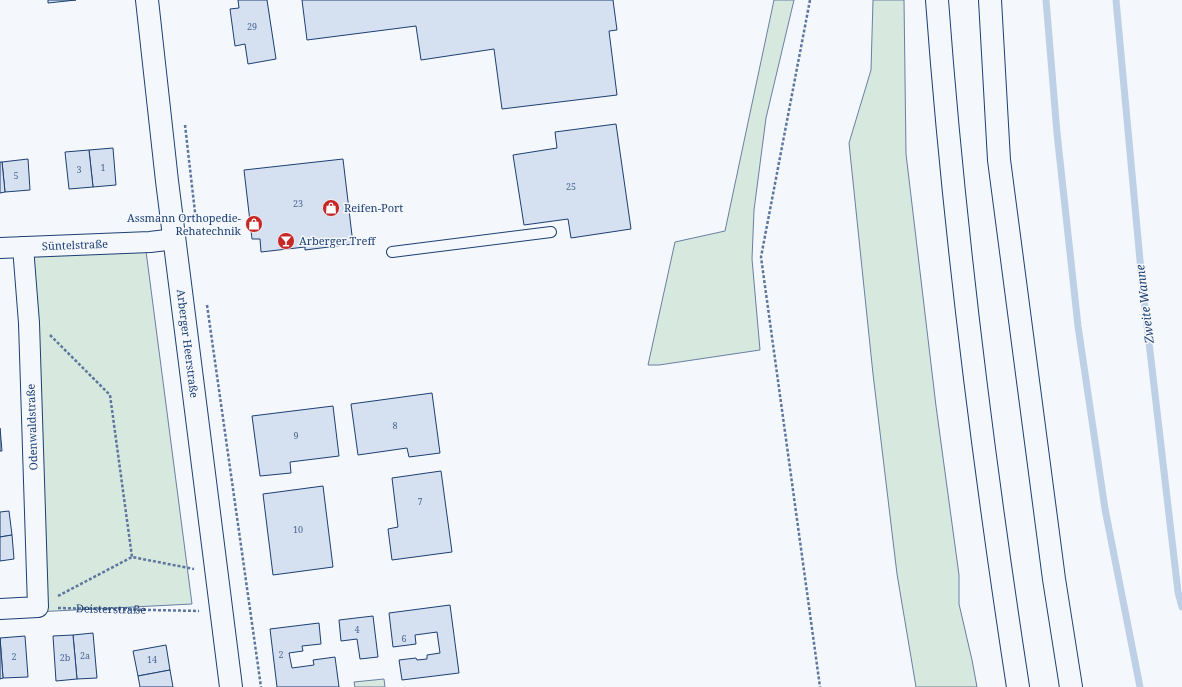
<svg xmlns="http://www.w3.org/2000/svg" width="1182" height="687" font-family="'Noto Serif',serif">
	<rect width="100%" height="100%" fill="#f4f7fb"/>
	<g fill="#d7e8df" stroke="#687fa3">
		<path d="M774,0H794L766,118L754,210L752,259L760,350L659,365H648L675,242L725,231Z"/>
		<path d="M873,0H904L906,154L936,406L959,575V604L972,660L977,687H916L897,574L873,374L849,143L871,70Z"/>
		<path d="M146,251L192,604L35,612L15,252Z"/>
		<path d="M384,679L385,687H355L354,682Z"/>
	</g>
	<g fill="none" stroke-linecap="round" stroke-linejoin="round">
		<g stroke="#bed0e5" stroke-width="7">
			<path d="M1046,0L1057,133L1078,326L1105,509L1140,687"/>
			<path d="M1116,0L1142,282L1178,592L1182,607"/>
		</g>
	</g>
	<g fill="#d5e0f0" stroke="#1d3f73">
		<path d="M48,0H76L48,3Z"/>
		<path d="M238,0H267L276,59L248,64L245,44L235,46L230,9L239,8Z"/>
		<path d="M302,0H613L617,30L609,31L617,95L502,109L494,49L421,60L416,26L307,40Z"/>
		<path d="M616,124L631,229L571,238L568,219L524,225L513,155L557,148L555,132Z"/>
		<path d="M113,148L116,185L93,187L89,150Z"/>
		<path d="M89,150L93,187L69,189L65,152Z"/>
		<path d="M28,159L30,190L5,192L2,162Z"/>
		<path d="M343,159L353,244L305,250V247L261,252L260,239H252L244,170Z"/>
		<path d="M0,162H2L5,192L0,193Z"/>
		<path d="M432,393L440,453L409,457L407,448L358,455L351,404Z"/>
		<path d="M333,406L339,456L290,462L291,473L260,476L252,416Z"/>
		<path d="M0,428L2,451H0Z"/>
		<path d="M441,471L452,552L392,560L388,529L398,527L392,478Z"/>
		<path d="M323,486L333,567L273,575L263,494Z"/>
		<path d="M9,511L12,535L0,537V512Z"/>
		<path d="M12,535L14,559L0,561V537Z"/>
		<path d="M450,605L459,673L402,680L399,660L416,658L417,660L427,659V655L440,653L437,632L415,635L416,644L393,647L389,613Z"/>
		<path d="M373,616L378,657L360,659L357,639L341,641L339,620Z"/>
		<path d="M319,623L321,644L302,646L303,651L289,653L292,668L314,665L313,660L335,657L339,687H277L270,629Z"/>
		<path d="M93,633L97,678L77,679L73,635Z"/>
		<path d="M73,635L77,679L56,681L53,636Z"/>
		<path d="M25,636L28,677L3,678L0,638Z"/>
		<path d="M0,638L3,678L0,679Z"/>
		<path d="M166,645L170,670L138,676L133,651Z"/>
		<path d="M170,670L173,687H140L138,676Z"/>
	</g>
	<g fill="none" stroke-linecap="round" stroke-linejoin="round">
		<g stroke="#1d3f73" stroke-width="12">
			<path id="service" d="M392,252L551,232"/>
		</g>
		<g stroke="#1d3f73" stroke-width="22">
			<g id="minor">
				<path id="s2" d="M0,248L150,242L175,239"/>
				<path d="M0,609L38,607L29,323L23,247"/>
			</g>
		</g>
		<g stroke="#1d3f73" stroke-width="24">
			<g id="secondary">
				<path id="s3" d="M147,0L167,181L231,687"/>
			</g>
		</g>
		<g stroke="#1d3f73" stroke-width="24">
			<g id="motorway">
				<path d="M937,0C954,230 983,459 1018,687"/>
				<path d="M990,0L999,160L1054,579L1071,687"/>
			</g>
		</g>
		<g stroke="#5e769c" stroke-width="2.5" stroke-dasharray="3 2" stroke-linecap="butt">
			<path d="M810,0L761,257L820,687"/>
			<path d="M185,125L196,221"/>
			<path d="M207,305L261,687"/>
			<path d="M50,335L110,395L132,557"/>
			<path d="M58,596L132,557L194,569"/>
			<path id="s1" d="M58,608L199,611"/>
		</g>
		<use href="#service" stroke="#f4f7fb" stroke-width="10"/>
		<use href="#minor" stroke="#f4f7fb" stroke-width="20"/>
		<use href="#secondary" stroke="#f4f7fb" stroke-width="22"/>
		<use href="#motorway" stroke="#f4f7fb" stroke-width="22"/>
	</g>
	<defs>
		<g id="shop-disc" transform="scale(0.9)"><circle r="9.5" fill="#c62828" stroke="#f4f7fb"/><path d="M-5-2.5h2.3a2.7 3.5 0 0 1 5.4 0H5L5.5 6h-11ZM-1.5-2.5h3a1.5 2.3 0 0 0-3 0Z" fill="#fff"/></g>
		<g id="bar-disc" transform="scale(0.9)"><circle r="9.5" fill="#c62828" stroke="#f4f7fb"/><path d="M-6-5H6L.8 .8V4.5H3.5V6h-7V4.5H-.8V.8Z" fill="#fff"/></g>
	</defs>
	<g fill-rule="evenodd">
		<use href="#shop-disc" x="331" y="208"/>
		<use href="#shop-disc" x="254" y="224"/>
		<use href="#bar-disc" x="286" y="241"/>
	</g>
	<g text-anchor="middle" stroke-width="3" stroke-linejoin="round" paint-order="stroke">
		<g font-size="9" fill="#4b6792">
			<text x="252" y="30">29</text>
			<text x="103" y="171">1</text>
			<text x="79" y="173">3</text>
			<text x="16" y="179">5</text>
			<text x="571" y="190">25</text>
			<text x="298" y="207">23</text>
			<text x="395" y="429">8</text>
			<text x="296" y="439">9</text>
			<text x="420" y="505">7</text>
			<text x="298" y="533">10</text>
			<text x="357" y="633">4</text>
			<text x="404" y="642">6</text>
			<text x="281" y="658">2</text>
			<text x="85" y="659">2a</text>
			<text x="14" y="660">2</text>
			<text x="65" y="661">2b</text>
			<text x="152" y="663">14</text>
		</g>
		<g font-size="11" fill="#1d3f73" stroke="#f4f7fb" text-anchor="start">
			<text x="344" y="212">Reifen-Port</text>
			<text x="241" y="222" text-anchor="end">Assmann Orthopedie-<tspan x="241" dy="13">Rehatechnik</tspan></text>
			<text x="299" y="245">Arberger Treff</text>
		</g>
		<g font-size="11" fill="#1d3f73" stroke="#f4f7fb">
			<text dy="4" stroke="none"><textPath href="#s2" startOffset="75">Süntelstraße</textPath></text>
			<text dy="4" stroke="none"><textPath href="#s3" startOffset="346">Arberger Heerstraße</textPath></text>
			<text transform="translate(32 427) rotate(-92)" y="4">Odenwaldstraße</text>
			<text dy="4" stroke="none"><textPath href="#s1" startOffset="53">Deisterstraße</textPath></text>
		</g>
		<g font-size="12" font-style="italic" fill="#1d3f73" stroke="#f4f7fb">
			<text transform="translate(1145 304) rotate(-97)" y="4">Zweite Wanne</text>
		</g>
	</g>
</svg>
